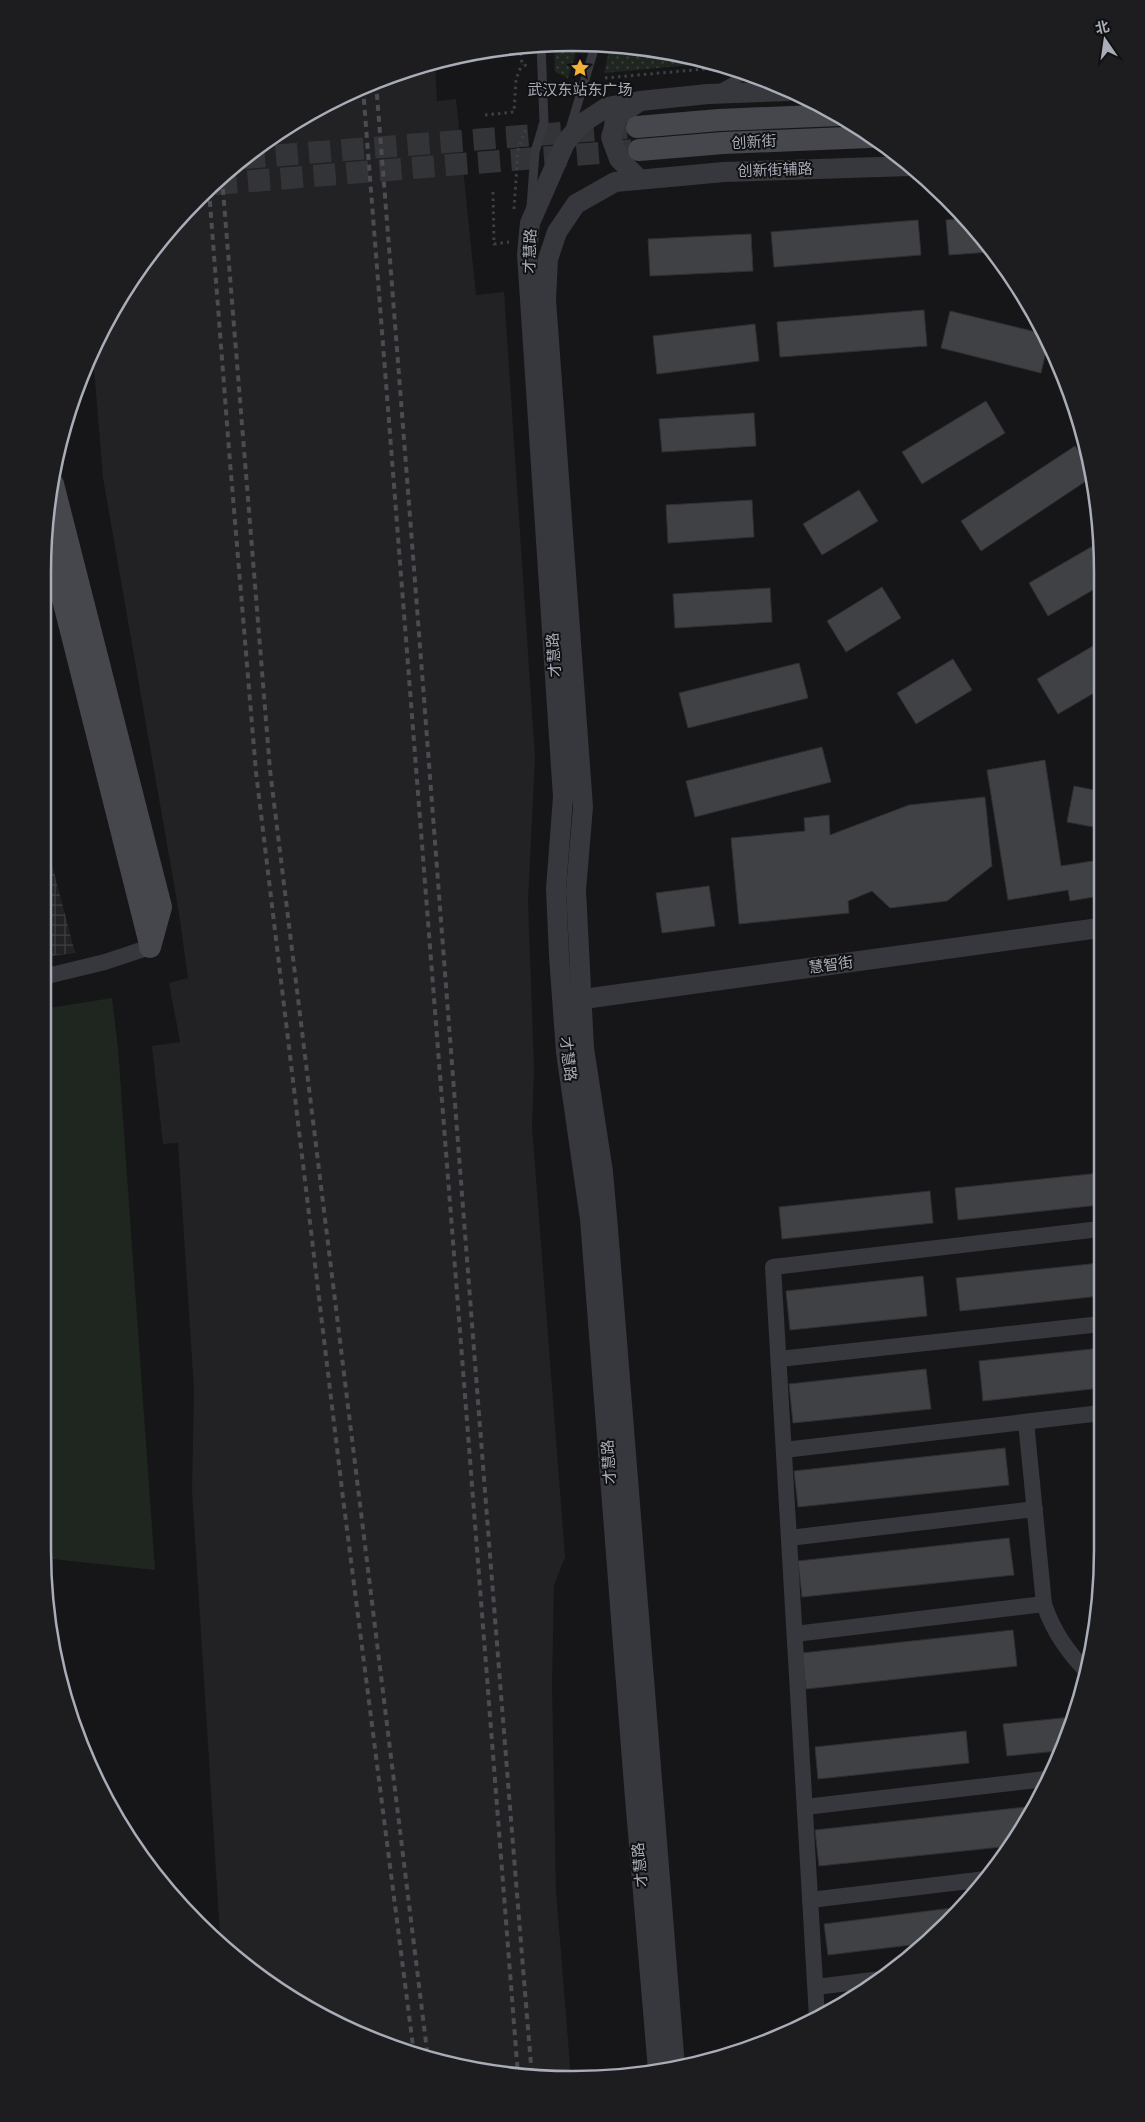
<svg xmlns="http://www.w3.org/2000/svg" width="1145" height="2122" font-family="Poppins,'Noto Sans SC',sans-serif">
	<defs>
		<pattern id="industrial-grid" width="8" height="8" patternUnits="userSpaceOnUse" patternTransform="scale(1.25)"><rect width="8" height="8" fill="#222225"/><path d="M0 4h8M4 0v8" fill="none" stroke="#3f3f43"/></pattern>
		<pattern id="grass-dots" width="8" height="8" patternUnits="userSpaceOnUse" patternTransform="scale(1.25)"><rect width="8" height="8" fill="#1e261f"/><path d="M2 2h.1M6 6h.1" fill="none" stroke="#3c433d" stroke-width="1.8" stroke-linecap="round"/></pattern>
	</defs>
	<rect width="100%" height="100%" fill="#161618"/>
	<path fill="#222225" d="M435,61L437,101L456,99L476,295L504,292L535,758L528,901L534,1069L532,1126L565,1557L554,1585L552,1686L556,1891L571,2078H538L436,2062L369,2039L278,1990L223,1948L212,1936L220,1935L192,1490L194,1390L178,1143L163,1144L152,1046L180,1042L169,983L188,978L179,913L103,478L93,357L113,308L174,223L250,152L338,97Z"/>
	<path fill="url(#industrial-grid)" d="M43,830L75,953L43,957Z"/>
	<g fill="url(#grass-dots)">
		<path d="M554,44L578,45L568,78L555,72Z"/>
		<path d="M641,47L712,63L604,73L609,51L614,49Z"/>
	</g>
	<path fill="#1e261f" d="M112,998L118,1048L155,1570L43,1558V1009Z"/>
	<g fill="#404145" stroke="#303034">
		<path d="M961,219L990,252L949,255L946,220Z"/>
		<path d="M918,220L921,255L774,267L771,232Z"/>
		<path d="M751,234L753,271L650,276L648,239Z"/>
		<path d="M924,310L927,346L780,357L777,322Z"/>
		<path d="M950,311L1040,333L1047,347L1041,373L941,348Z"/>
		<path d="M755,324L759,361L657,374L653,336Z"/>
		<path d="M986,401L1005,433L922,484L902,452Z"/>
		<path d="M754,413L756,446L662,452L659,419Z"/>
		<path d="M1075,446L1090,469L1092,477L981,551L961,521Z"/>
		<path d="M859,490L878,521L822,555L803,524Z"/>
		<path d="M752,500L754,537L668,543L666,505Z"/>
		<path d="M1098,543V587L1048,616L1029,583Z"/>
		<path d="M882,587L901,618L846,652L827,621Z"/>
		<path d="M770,588L772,622L675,628L673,594Z"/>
		<path d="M1098,643L1099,690L1058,714L1037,679Z"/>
		<path d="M953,659L972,690L916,724L897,693Z"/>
		<path d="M799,663L808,698L688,728L679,693Z"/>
		<path d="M822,747L831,782L695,817L686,781Z"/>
		<path d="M1045,760L1061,866L1099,860V896L1070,901L1068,890L1008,900L987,770Z"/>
		<path d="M1074,786L1099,791V828L1067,822Z"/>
		<path d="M985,797L992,866L947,901L890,908L872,891L848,901L849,913L739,924L731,838L805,831L804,818L829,815L830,835L909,805Z"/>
		<path d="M709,886L715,926L662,933L656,893Z"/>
		<path d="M1100,1173V1205L958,1220L955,1188Z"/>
		<path d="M930,1191L933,1223L782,1239L779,1207Z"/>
		<path d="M1100,1263V1296L960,1311L956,1278Z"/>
		<path d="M923,1276L927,1316L790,1330L786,1291Z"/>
		<path d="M1101,1348V1388L983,1401L979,1361Z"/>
		<path d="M926,1369L931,1409L793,1423L789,1384Z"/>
		<path d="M1005,1448L1009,1485L798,1507L794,1471Z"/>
		<path d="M1009,1538L1014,1575L802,1597L798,1561Z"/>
		<path d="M1013,1630L1017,1666L806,1689L802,1653Z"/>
		<path d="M1072,1717L1058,1751L1007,1756L1003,1724Z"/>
		<path d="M966,1731L969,1763L818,1779L815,1747Z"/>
		<path d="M1026,1807L1027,1820L1011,1846L819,1866L815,1830Z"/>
		<path d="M960,1907L927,1943L828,1955L824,1924Z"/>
	</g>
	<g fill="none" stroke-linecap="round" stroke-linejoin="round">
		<g stroke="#333438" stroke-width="22" stroke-dasharray="22 11" stroke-linecap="butt">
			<path d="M243,158L637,127"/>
			<path d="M215,184L635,150"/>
		</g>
		<g stroke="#3d3f44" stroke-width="3" stroke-dasharray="2.5 4" stroke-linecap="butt">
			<path d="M520,47L522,64L529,67"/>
			<path d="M605,78L727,67"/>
			<path d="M485,115L514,112L516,79L522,64"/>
			<path d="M493,192L494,244L509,242"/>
			<path d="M514,209L518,150L526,129"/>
		</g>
		<g stroke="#37383d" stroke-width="9">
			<path d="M721,88L741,77L745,72"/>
			<path d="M570,129L595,46"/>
			<path d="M531,207L535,152L544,122L541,44"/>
		</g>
		<g stroke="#37383d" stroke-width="16">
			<path d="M43,977L105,962L150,947"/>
			<path d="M779,1359L1101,1324"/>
			<path d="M1026,1422L1044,1604C1053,1631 1067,1651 1087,1672"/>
			<path d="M784,1450L1101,1413"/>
			<path d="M789,1538L1035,1509"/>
			<path d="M795,1634L1044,1604"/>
			<path d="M805,1807L1046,1779"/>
			<path d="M810,1900L986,1879"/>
			<path d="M816,1987L881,1979"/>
			<path d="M817,2017L773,1267L1100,1229"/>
		</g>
		<g stroke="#37383d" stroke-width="20">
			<path d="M637,103L617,117L611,137L619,159L639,179"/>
			<path d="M569,1001L1099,928"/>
			<path d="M675,2067L608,1229L603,1172L584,1048L576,890L583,807L546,300L548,259L557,232L576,204L615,182L724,172L911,166"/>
			<path d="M658,2070L634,1786L590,1219L566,1052L559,956L556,889L563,797L527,254L530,223L565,143L581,124L607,107L640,101L708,94L788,91"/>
		</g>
		<g stroke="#45474d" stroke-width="22">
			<path d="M637,127L719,120L839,115"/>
			<path d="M639,150L723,143L870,137"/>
			<path d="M53,484L161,907L150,947"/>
			<path d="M45,528L150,944"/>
		</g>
		<g stroke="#4a4c52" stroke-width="4" stroke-dasharray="6 5" stroke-linecap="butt">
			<path d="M376,83C429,748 477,1413 532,2077"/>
			<path d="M363,88L518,2075"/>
			<path d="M222,178L270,770L428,2059"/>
			<path d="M209,190L229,450L256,772L343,1498L414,2054"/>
		</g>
	</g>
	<defs>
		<g id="sight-bare" transform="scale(1.5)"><path d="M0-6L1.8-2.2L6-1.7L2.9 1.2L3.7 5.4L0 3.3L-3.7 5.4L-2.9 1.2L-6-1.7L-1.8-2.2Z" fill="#f2b134" stroke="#111113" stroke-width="2.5" paint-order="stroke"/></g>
	</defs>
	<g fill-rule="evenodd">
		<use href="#sight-bare" x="580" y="68"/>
	</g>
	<g text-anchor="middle" stroke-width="4" stroke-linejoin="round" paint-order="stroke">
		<g font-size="15" fill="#a8adb8" stroke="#111113">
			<text x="580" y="95">武汉东站东广场</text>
		</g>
		<g font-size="15" fill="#a8adb8" stroke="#111113">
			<text transform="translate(754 142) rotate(-3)" y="5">创新街</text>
			<text transform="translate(775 170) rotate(-2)" y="5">创新街辅路</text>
			<text transform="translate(530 251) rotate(-88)" y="5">才慧路</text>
			<text transform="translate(554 655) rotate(-94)" y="5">才慧路</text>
			<text transform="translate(831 965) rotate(-8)" y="5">慧智街</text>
			<text transform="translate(568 1059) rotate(83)" y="5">才慧路</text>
			<text transform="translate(609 1462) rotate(-94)" y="5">才慧路</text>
			<text transform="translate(640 1865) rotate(-95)" y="5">才慧路</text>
		</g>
	</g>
	<path d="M0 0H1145V2122H0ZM572 51H573A521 521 0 0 1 1094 572V1550A521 521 0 0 1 573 2071H572A521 521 0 0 1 51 1550V572A521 521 0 0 1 572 51Z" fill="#1d1d20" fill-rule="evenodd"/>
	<path fill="none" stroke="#a8adb8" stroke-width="2.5" d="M572 51H573A521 521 0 0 1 1094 572V1550A521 521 0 0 1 573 2071H572A521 521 0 0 1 51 1550V572A521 521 0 0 1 572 51Z"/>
	<g transform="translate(1105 40) rotate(347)" stroke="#111113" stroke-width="4" paint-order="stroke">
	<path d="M0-4L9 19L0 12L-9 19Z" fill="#a8adb8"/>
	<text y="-8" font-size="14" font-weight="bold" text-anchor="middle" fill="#a8adb8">北</text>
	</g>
</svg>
